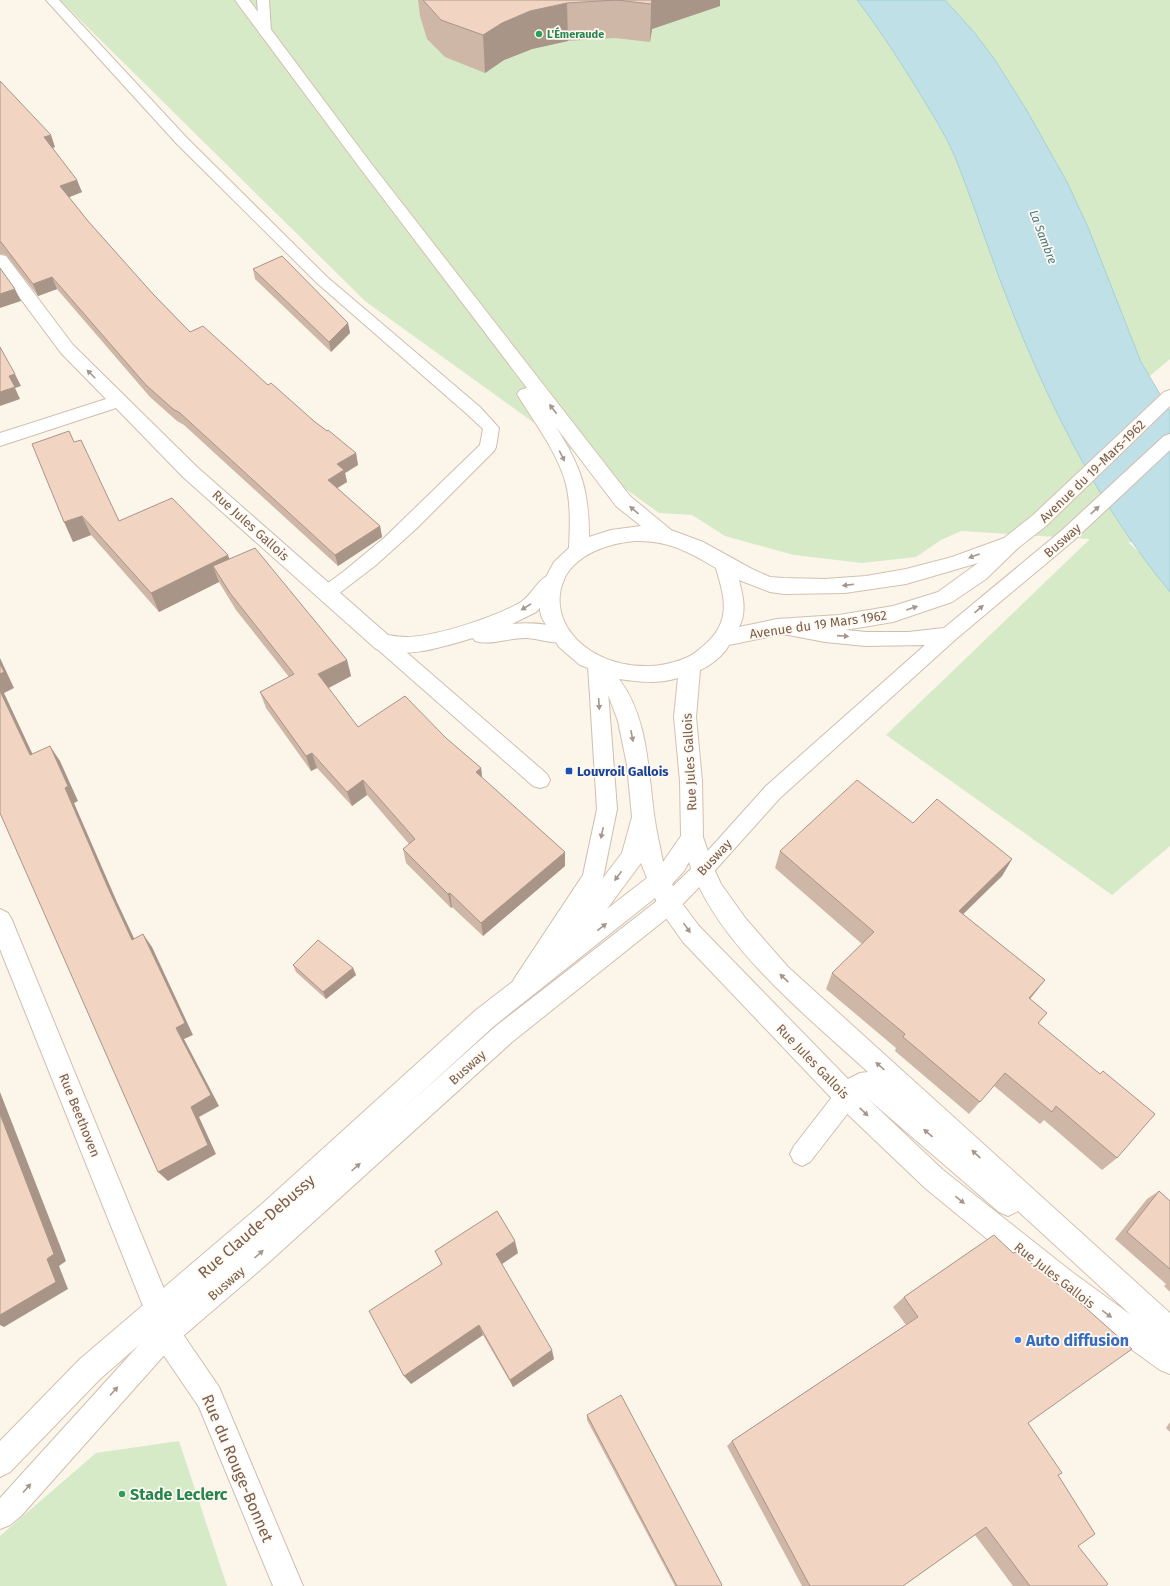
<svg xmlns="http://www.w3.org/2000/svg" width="1170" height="1586" font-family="'Fira Sans',sans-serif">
	<rect width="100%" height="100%" fill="#fcf5ea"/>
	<g fill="#d6eac8">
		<path d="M60,0H1170V359L1072,442L1170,544L1128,542L1170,581V846L1112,895L886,735L1090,539L961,531L941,540L916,557L862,563L794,555L725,536L692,515L659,513L365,301Z"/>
		<path d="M179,1441L227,1586H0V1536L96,1453Z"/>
	</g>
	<path fill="#bfe0e6" stroke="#a5d0d8" d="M857,0H945L974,32L995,60L1026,109L1067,182L1088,227L1141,362L1170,411V592C1103,511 1053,413 1014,316C994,267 978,216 959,167C948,137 930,111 914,84C896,55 877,26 857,0Z"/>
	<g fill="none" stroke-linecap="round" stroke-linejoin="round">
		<g stroke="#cfbeaf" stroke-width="2">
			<g id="lane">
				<path d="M46,0H59L186,137L327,277L480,407L499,428L496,447L494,451L417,528L376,565L333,598L327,600L321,598L318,593L321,588L343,572L384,538L480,445L483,429L468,415L317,283L176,143Z"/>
				<path d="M257,0H269L271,32L269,35H261L259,32Z"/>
				<path d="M1170,434V450L1073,541L956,639L780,798L710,876L676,911L512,1042L267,1264L175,1343L21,1516L10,1525L0,1529V1498L157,1325L249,1246L496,1026L662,897L696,864L766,786L925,645L866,646L825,642L778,633L775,628L778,623L784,621L825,628L866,632H908L944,628L1061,531L1164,436Z"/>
				<path d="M383,636L390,638L547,774L550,780L547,786L540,788L533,786L376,648L374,643L376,638Z"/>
				<path d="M597,658L604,660L606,665L617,809L603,878L530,993L522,996L514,993L511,986L514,979L583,875L597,809L588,665L590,660Z"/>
				<path d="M847,1085L855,1088L859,1096L855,1104L810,1162L802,1166L794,1162L790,1154L794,1146L839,1088Z"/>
			</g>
		</g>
		<g stroke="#cfbeaf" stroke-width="2">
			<g id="street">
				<path d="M0,255L6,256L73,345L197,467L388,635C394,636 400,637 406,637C435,637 496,617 521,602C535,593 541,569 561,575L564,580L561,585L536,612L512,624C530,622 550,624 567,629L570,635L567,641C554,645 541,639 527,638C510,637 492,646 475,641L473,638C442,647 408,659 376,649L183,477L116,408L0,446V433L106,399L61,353L0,271Z"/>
				<path d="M0,909L8,913L12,920L173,1311L178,1327L219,1387L303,1586H273L199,1407L156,1344L145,1311L0,949Z"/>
			</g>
		</g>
		<g stroke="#d4c0af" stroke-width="2">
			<path id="secondary" d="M235,0H249L370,162L630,496L671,530L703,542L752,569L770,577L784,578L825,579L866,576L906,569L952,557L1004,538L1032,516L1164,392L1170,390V406L1046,526L1018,548L986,579L952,602L893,622L839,631L777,635L729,645C724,655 710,666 700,670L696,717L702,781L703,837L714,869L721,884L746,919L788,967L1170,1313V1374L1160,1370L1052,1292L925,1188L838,1105L683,942L661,911L655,898L494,1026L281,1221L100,1379L10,1472L0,1477V1441L80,1359L263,1203L476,1010L551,952L548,947L552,939L581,907L622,853L632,817L627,765L618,721L609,697L588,668L580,665L559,647L542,618L540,611V596L544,581L554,562L569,548C570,527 571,505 566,484C557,451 534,422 517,394L520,390L527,388L360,168ZM556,427L616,506L641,526L611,530L589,537C589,489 581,467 556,427ZM635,541C668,540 689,552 716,568C720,583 726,599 723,615C721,628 712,639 702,647C698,650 694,654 690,656C650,676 591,666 567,627C558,611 557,594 565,577C578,553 610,543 635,541ZM978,563L938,592L893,606L839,615L777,619L739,627C747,612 743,596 739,580L770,592L784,594L845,593L906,584ZM678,678L674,717L680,781L681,836L663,862C660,846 656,830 654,814C648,769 648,717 619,679C639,682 659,684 678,678ZM689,862C715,943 807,1016 868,1072L860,1073L848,1079L699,926L678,898L672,884L684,871ZM641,863L647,878L607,909ZM867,1098L999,1212L1008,1216L1018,1211L1131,1315L1072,1272L943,1170Z"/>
		</g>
		<use href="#lane" fill="#fff" fill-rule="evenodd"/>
		<use href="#street" fill="#fff" fill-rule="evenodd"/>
		<use href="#secondary" fill="#fff" fill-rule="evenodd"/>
	</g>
	<g fill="#cfb7a7">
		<path d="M418,0H720V6L652,29L650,42L615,38L568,41L532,49L504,60L485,73L445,57L427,39L420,16Z"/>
		<path d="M0,81L55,147L53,148L82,192L69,197L88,221L153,294L190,332L268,385L315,422L356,453L358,465L345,473L347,482L337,488L380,526L382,537L338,566L184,425L177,421L150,397L57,289L38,296L6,255L0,254Z"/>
		<path d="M253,269L348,323L350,333L331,352L255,279Z"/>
		<path d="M74,442L119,521L229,559L347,660L351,676L328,688L358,727L446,738L481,768L482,778L565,852V866L483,936L452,907L451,908L406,863L403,849L409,844L367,795L352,806L317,768L311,771L266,708L260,692L289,677L236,610L219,582L159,612L91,535L73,542Z"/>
		<path d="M913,823L1012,859L1002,876L963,914L1045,980L1030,999L1047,1013L1038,1024L1100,1074L1103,1071L1117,1158L1102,1170L1044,1120L1040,1124L994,1086L969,1114L895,1051L896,1048L826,989L832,973L862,944L775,868L780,851Z"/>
		<path d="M293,965L353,968L356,975L326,999L296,972Z"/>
		<path d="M1159,1191L1170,1201V1292L1164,1286L1166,1284L1115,1239L1147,1199Z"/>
		<path d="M435,1251L518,1253L502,1264L554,1359L513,1387L483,1335L411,1384L441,1264Z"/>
		<path d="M904,1297L1028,1423L1058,1475L1078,1546L1106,1586H1013L975,1535L903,1586H802L727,1446L732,1441L906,1325L893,1307Z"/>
		<path d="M587,1415L721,1586H675L587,1420Z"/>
		<path d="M1170,1422V1432L1166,1428Z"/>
	</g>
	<g fill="#a99588">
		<path d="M652,0H720V6L652,29L650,42L651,4Z"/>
		<path d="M567,3L568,41L532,49L504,60L485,73L483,35L502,23L530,11Z"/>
		<path d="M51,135L55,147L49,149L44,137Z"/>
		<path d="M77,180L82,192L65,199L60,186Z"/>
		<path d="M52,277L57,289L38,296L33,284Z"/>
		<path d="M15,289L21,301L0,308V294Z"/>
		<path d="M348,323L350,333L331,352L329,342Z"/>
		<path d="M15,374L21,386L15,388L20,399L0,406V392L9,376Z"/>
		<path d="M356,453L358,465L345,473L347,482L331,492L328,480L337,464Z"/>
		<path d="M82,516L91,535L73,542L64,522Z"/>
		<path d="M380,526L382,537L338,566L335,555Z"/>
		<path d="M228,555L235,574L213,566L219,582L159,612L151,593Z"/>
		<path d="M0,658L14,688L4,693L40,770L30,755L0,691Z"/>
		<path d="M347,660L351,676L323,691L318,674Z"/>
		<path d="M50,746L60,761L78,801L74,803L117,902L141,953L132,940L108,888L65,788Z"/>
		<path d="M312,753L317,768L311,771L306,756Z"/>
		<path d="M481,768L483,784L476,772Z"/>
		<path d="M363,780L367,795L352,806L347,792Z"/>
		<path d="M565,852V866L483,936L481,923Z"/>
		<path d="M1012,859L1002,876L950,927L959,911Z"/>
		<path d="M450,893L452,907L451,908L448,894Z"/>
		<path d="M143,934L152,947L193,1035L184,1039L219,1106L199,1117L216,1154L168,1181L158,1172L191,1107Z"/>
		<path d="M353,968L356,975L326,999L323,992Z"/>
		<path d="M1045,980L1033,995L1017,1012L1029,998Z"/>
		<path d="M0,1092L66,1261L59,1266L68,1289L4,1327L0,1325V1315L47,1259L0,1114Z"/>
		<path d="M515,1241L518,1253L499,1266L496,1254Z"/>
		<path d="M479,1325L483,1335L411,1384L404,1376Z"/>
		<path d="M552,1350L554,1359L513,1387L510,1380Z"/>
	</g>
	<g fill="#f1d5c2" stroke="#a99588">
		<path d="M423,0H652L651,4L616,0L567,3L530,11L502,23L483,35L441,20L424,1Z"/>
		<path d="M0,81L51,135L44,137L77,180L60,186L88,221L153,294L190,332L203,326L268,385L271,383L315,422L327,431L328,430L356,453L337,464L344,470L328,480L380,526L335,555L180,413L173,409L146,385L52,277L33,284L1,242H0Z"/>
		<path d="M282,256L348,323L329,342L253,269Z"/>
		<path d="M0,268L15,289L0,294Z"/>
		<path d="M0,347L15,374L9,376L15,387L0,392Z"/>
		<path d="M69,431L74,442L81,440L119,521L172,498L228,555L151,593L82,516L64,522L32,444Z"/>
		<path d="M255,548L347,660L318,674L358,727L405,696L446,738L481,768L476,772L565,852L481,923L450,893L448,894L403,849L415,839L363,780L347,792L312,753L306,756L260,692L294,674L230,593L213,566Z"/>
		<path d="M0,664L4,672L0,674Z"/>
		<path d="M0,691L30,755L50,746L68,786L65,788L108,888L132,940L143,934L185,1023L176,1028L211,1095L191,1107L208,1145L158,1172L0,813Z"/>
		<path d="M857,780L913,823L937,799L1012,859L959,911L1045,980L1029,998L1047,1013L1038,1023L1100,1074L1103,1071L1155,1114L1117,1158L1056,1106L1052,1112L1005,1073L980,1102L903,1037L905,1034L832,973L874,932L780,851Z"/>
		<path d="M318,940L353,968L323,992L293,965Z"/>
		<path d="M0,1114L54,1254L47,1259L56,1282L0,1315Z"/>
		<path d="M1159,1191L1170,1201V1269L1127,1232Z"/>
		<path d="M497,1211L515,1241L496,1254L552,1350L510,1380L479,1325L404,1376L369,1311L442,1264L435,1251Z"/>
		<path d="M994,1235L1013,1253L1017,1252L1068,1292L1132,1349L1028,1423L1062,1473L1058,1475L1095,1534L1078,1546L1108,1584L1106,1586H1030L986,1527L903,1586H810L732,1441L918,1317L904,1297Z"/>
		<path d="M621,1395L722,1585L721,1586H677L587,1415Z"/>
	</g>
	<defs><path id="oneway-solid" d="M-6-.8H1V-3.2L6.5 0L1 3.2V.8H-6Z"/></defs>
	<g fill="#a7968b">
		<use href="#oneway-solid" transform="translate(91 374) rotate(-135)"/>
		<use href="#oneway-solid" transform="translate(553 409) rotate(-127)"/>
		<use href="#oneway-solid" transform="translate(562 456) rotate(63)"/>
		<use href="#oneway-solid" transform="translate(634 510) rotate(-140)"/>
		<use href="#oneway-solid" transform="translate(1095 510) rotate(-43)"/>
		<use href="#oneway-solid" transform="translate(974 556) rotate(160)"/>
		<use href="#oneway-solid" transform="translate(848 585) rotate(173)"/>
		<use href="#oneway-solid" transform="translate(526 607) rotate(148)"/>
		<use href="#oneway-solid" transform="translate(912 608) rotate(-19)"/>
		<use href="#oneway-solid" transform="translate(979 609) rotate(-40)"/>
		<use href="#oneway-solid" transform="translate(843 636) rotate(4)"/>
		<use href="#oneway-solid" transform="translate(599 704) rotate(86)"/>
		<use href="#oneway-solid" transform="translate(632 736) rotate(79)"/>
		<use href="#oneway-solid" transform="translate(602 833) rotate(102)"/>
		<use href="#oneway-solid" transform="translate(618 876) rotate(127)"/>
		<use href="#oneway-solid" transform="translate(602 927) rotate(-38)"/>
		<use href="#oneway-solid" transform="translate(687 928) rotate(55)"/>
		<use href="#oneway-solid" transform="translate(784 978) rotate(-137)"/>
		<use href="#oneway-solid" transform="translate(880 1066) rotate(-138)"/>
		<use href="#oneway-solid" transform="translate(864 1112) rotate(44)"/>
		<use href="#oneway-solid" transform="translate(928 1133) rotate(-139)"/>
		<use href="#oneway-solid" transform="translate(976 1154) rotate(-137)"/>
		<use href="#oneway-solid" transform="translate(356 1167) rotate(-42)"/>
		<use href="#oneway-solid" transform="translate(960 1200) rotate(39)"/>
		<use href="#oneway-solid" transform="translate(259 1254) rotate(-42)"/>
		<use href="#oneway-solid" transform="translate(1107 1314) rotate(36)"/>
		<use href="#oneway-solid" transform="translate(114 1391) rotate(-48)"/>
		<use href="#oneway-solid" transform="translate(27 1488) rotate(-48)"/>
	</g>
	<g fill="#2e9e5b" stroke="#fff9f1" stroke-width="1.5">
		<circle cx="539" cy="34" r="4"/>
		<circle cx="122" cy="1494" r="4"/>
	</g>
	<rect fill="#1a4fb4" stroke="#fff9f1" stroke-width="1.5" x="565" y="767" width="8" height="8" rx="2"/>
	<circle fill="#3f7fe0" stroke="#fff9f1" stroke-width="1.5" cx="1018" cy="1340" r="4"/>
	<g text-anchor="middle" stroke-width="3.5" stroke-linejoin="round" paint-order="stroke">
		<g font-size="11" font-weight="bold" fill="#27864d" stroke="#fff9f1" text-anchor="start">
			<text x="547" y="38">L'Émeraude</text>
		</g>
		<g font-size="12" font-style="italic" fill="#447883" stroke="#fff9f1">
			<text transform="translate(1043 237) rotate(69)" y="4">La Sambre</text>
		</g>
		<g font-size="13" fill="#775d4d" stroke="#fff9f1">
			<text transform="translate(1092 471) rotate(-44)" y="5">Avenue du 19-Mars-1962</text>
			<text transform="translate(251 525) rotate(42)" y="5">Rue Jules Gallois</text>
			<text transform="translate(1062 540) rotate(-41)" y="5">Busway</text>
			<text transform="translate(818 624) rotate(-8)" y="5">Avenue du 19 Mars 1962</text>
			<text transform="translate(689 762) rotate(-93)" y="5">Rue Jules Gallois</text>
			<text transform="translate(714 857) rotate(-47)" y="5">Busway</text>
			<text transform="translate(813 1061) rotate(46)" y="5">Rue Jules Gallois</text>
			<text transform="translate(467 1067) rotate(-42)" y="5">Busway</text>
			<text transform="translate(80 1115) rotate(68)" y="5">Rue Beethoven</text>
			<text transform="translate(1055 1275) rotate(38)" y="5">Rue Jules Gallois</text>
			<text transform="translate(226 1283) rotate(-41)" y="5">Busway</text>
		</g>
		<g font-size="13" font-weight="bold" fill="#164399" stroke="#fff9f1" text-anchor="start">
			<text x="577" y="776">Louvroil Gallois</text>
		</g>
		<g font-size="16" fill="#775d4d" stroke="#fff9f1">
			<text transform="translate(256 1226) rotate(-41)" y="6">Rue Claude-Debussy</text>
			<text transform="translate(238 1468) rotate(67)" y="6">Rue du Rouge-Bonnet</text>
		</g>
		<g font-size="16" font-weight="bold" fill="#366cbe" stroke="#fff9f1" text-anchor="start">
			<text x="1026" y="1346">Auto diffusion</text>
		</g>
		<g font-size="16" font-weight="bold" fill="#27864d" stroke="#fff9f1" text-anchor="start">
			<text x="130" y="1500">Stade Leclerc</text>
		</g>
	</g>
</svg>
